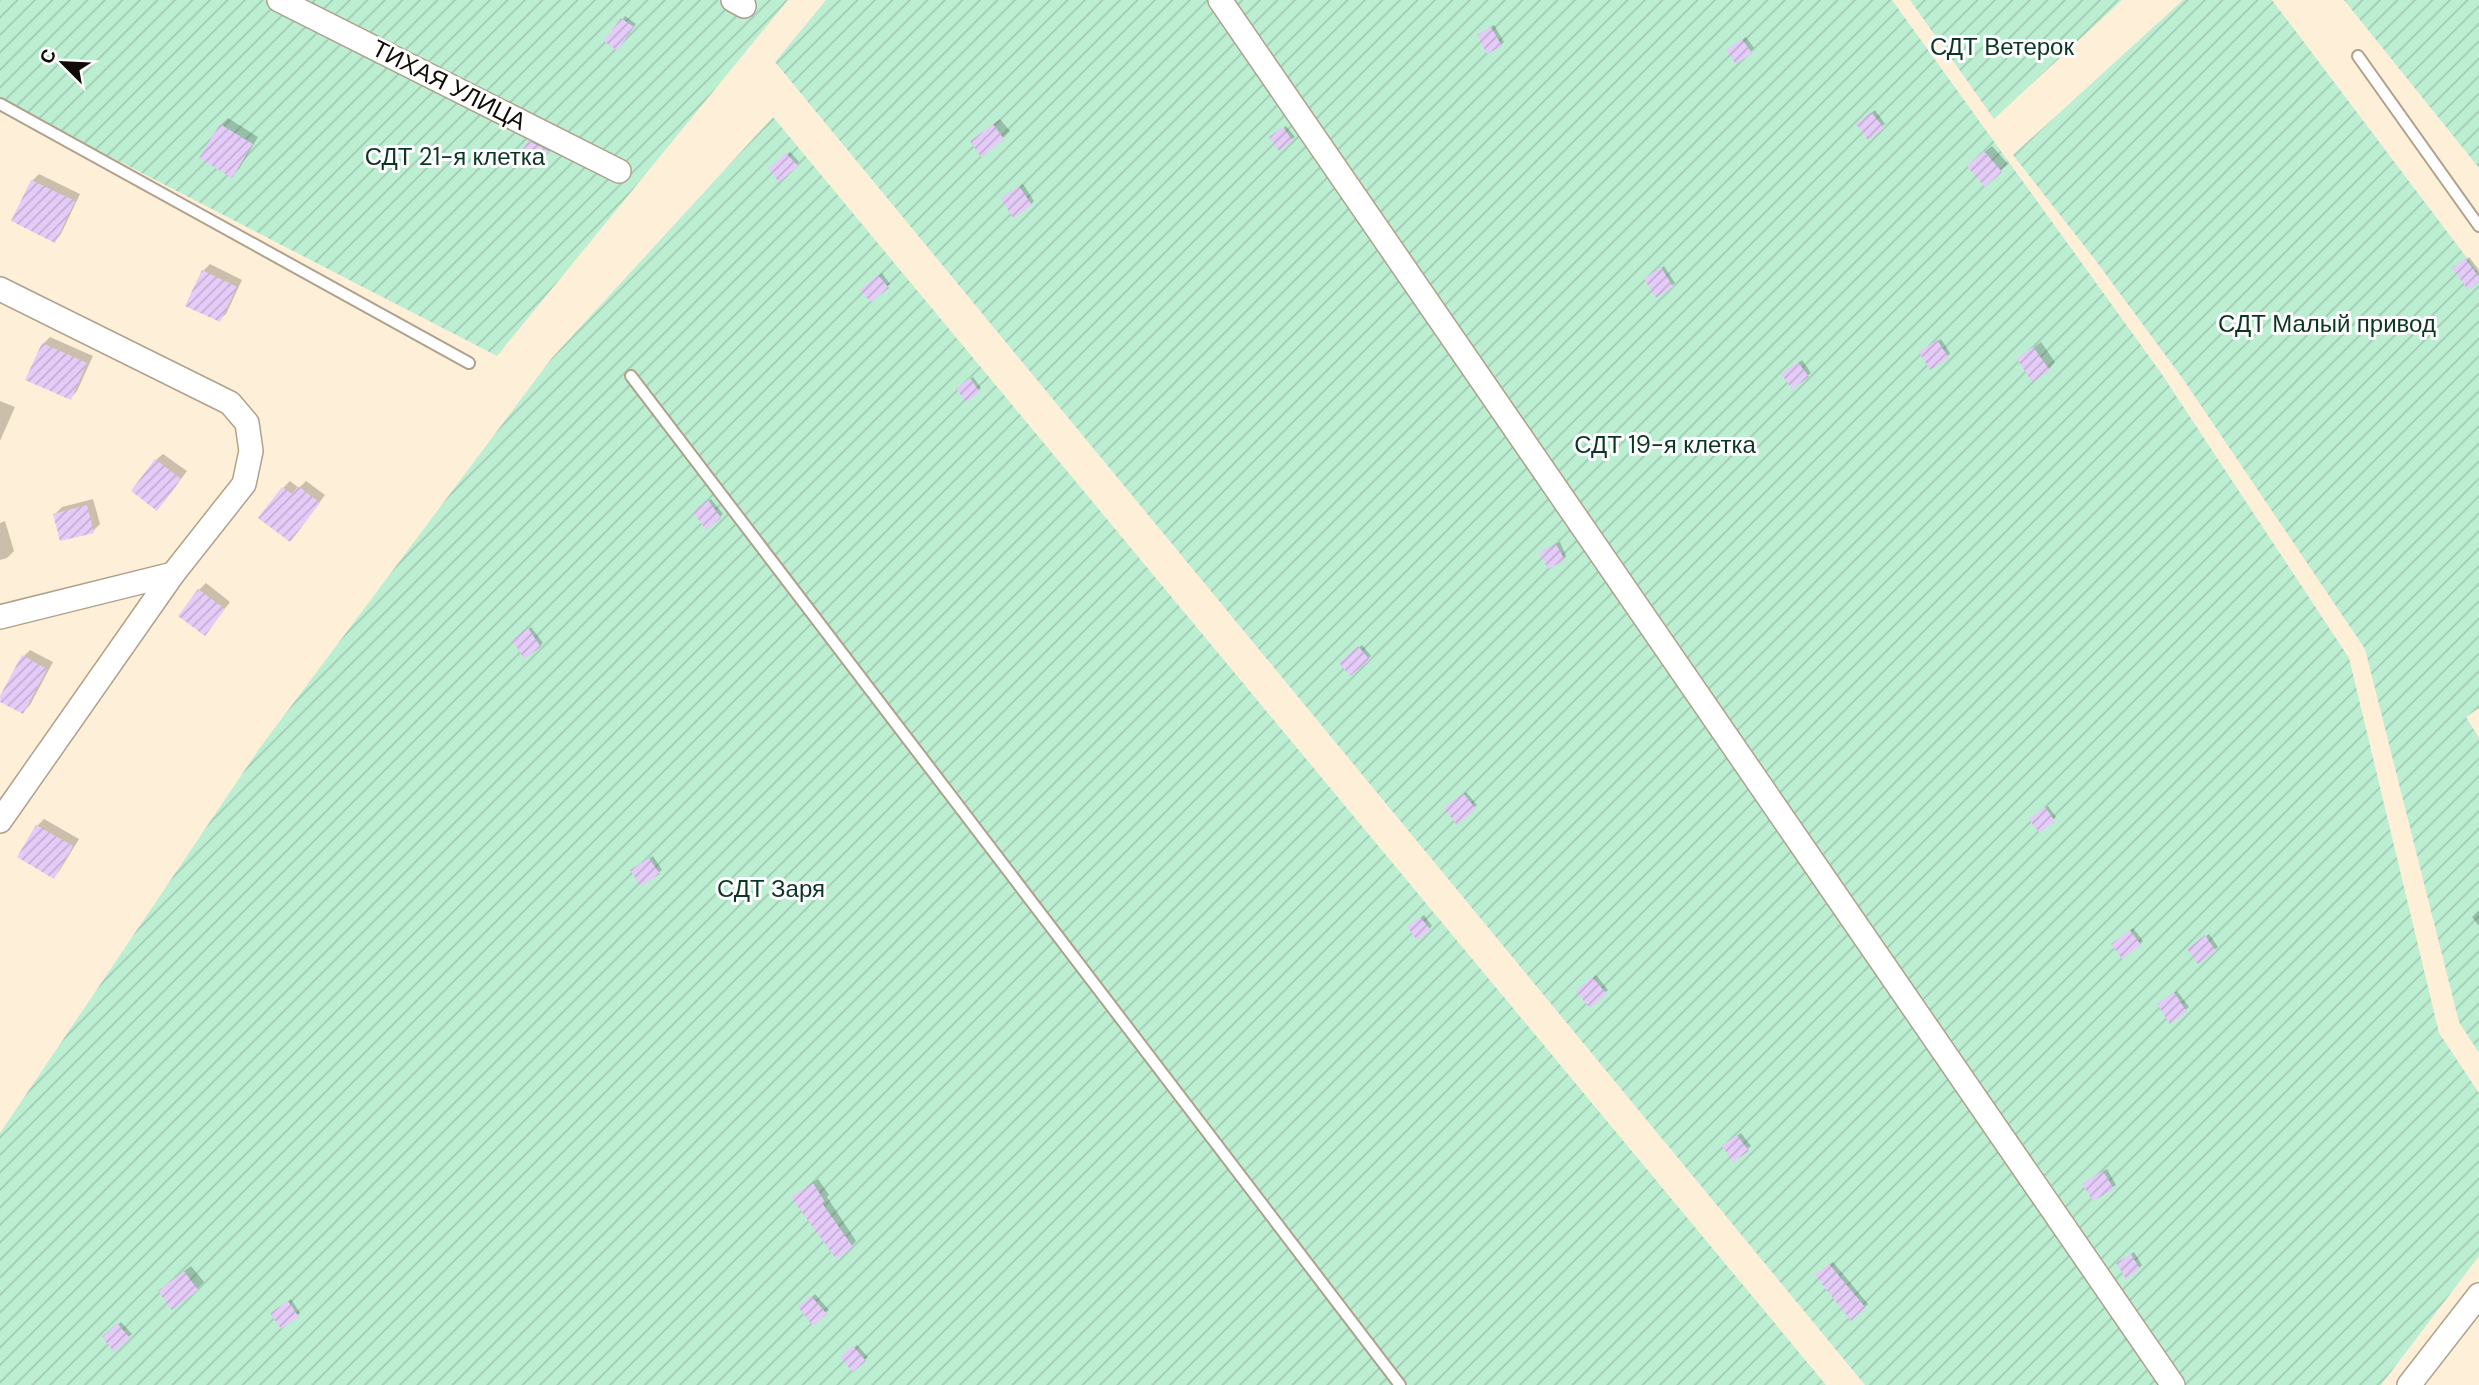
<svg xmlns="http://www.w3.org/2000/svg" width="2479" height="1385" font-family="'DM Sans',sans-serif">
	<defs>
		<pattern id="garden-furrows" width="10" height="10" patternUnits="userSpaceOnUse" patternTransform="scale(1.75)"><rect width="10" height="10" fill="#bceed2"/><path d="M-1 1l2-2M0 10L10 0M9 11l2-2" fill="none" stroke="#a1cbb3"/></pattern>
		<pattern id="building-hatch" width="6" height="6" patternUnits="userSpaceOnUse" patternTransform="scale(1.75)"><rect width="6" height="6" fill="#e5cbf8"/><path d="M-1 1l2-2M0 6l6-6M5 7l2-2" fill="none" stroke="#c3add3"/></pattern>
	</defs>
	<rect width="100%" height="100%" fill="#feefd8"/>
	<g fill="url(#garden-furrows)">
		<path d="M0,0H788L497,356L0,100Z"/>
		<path d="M826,0H1892L2161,373L2349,658L2439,1033L2479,1093V1256L2381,1385H1865L775,62Z"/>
		<path d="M1910,0H2122L1994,119Z"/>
		<path d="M2183,0H2272L2479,274V708L2466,717L2479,738V1053L2459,1022L2365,649L2183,379L2093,257L2013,155Z"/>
		<path d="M2344,0H2479V168Z"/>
		<path d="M773,117L1826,1385H0V1133L259,749L551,359Z"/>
	</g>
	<g fill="#0003">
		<path d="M625,16L636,24L620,46L606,41Z"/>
		<path d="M1494,25L1504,42L1501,45L1482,33Z"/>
		<path d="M1746,37L1754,48L1736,62L1731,48Z"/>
		<path d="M1875,110L1885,124L1869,137L1861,121Z"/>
		<path d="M228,118L258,137L239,169L232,176L221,125Z"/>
		<path d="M1000,119L1010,131L1003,138L979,135Z"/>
		<path d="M1286,126L1295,137L1292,139L1274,135Z"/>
		<path d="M537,136L554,144L542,160L530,142Z"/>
		<path d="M1992,146L2008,164L1985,184L1976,159Z"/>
		<path d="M790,152L799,162L779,180L770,169Z"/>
		<path d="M39,174L80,194L61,234L55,241L32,181Z"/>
		<path d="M1023,184L1034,201L1031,204L1006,196Z"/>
		<path d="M2469,257L2479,270V279L2457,266Z"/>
		<path d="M210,264L242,280L226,314L219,320L203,271Z"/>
		<path d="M1664,266L1675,283L1657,296L1649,276Z"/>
		<path d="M882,273L890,284L871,300L863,290Z"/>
		<path d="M50,337L93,356L77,391L71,398L43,344Z"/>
		<path d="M1941,339L1950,353L1948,356L1924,350Z"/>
		<path d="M2041,342L2055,362L2049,369L2019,359Z"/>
		<path d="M1802,360L1811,373L1793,387L1786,372Z"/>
		<path d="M973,377L981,388L978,391L961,386Z"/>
		<path d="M0,401L15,407L0,441Z"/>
		<path d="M163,454L187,471L164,502L156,460Z"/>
		<path d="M290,481L299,488L306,481L325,495L297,533L283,488Z"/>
		<path d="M93,499L100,524L93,531L55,514L62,507Z"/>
		<path d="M711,499L723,514L720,517L698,509Z"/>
		<path d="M5,521L14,551L7,558L0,560V523Z"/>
		<path d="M1560,542L1566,556L1564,559L1544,550Z"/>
		<path d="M206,583L230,602L211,627L199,590Z"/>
		<path d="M531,627L543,643L540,646L517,637Z"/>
		<path d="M1362,645L1371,656L1350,674L1341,663Z"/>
		<path d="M30,650L53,662L30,705L23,712L24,656Z"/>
		<path d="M1466,792L1477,805L1457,822L1446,808Z"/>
		<path d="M2048,806L2056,817L2053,820L2034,816Z"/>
		<path d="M44,819L79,839L60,870L54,877L19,857L37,826Z"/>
		<path d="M653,856L662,870L641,884L635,868Z"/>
		<path d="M2479,910V926L2472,917Z"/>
		<path d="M1424,915L1432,926L1429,929L1412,924Z"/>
		<path d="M2133,928L2143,941L2140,944L2116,941Z"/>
		<path d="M2209,934L2218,947L2198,962L2192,946Z"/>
		<path d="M1596,975L1608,990L1590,1006L1578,991Z"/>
		<path d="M2177,991L2189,1007L2171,1021L2162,1002Z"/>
		<path d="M1741,1133L1751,1146L1734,1160L1727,1144Z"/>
		<path d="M2107,1169L2116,1185L2113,1187L2087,1181Z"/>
		<path d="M818,1179L829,1195L827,1197L856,1241L852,1246L793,1197Z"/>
		<path d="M2134,1252L2142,1265L2139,1268L2121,1261Z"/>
		<path d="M1833,1262L1868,1304L1852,1318L1820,1272Z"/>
		<path d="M191,1266L204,1282L197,1289L167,1284Z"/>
		<path d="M815,1294L829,1310L814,1323L800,1308Z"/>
		<path d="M291,1299L300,1313L298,1315L275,1310Z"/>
		<path d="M121,1322L132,1334L115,1349L104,1337Z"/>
		<path d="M857,1345L868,1357L854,1370L843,1357Z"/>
	</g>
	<g fill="url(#building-hatch)">
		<path d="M621,18L634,27L617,51L604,41Z"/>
		<path d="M1491,27L1502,46L1487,54L1477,35Z"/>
		<path d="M1742,39L1752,53L1736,64L1726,50Z"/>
		<path d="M1871,112L1884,128L1868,140L1856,124Z"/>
		<path d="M220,124L253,144L232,178L199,158Z"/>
		<path d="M993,124L1004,139L981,157L970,141Z"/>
		<path d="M1283,127L1293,141L1279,151L1269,137Z"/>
		<path d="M529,141L549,151L535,169L518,155Z"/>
		<path d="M1984,151L2002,172L1985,187L1967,166Z"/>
		<path d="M786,153L798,166L779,182L768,169Z"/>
		<path d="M31,180L75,201L55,243L11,221Z"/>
		<path d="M1019,186L1032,205L1013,218L1001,198Z"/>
		<path d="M2465,258L2479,277V282L2468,290L2452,268Z"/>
		<path d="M1661,267L1673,287L1656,298L1644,279Z"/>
		<path d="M202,270L237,287L220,322L185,306Z"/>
		<path d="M878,275L889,288L871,302L860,290Z"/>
		<path d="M1937,340L1949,358L1930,370L1919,352Z"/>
		<path d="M42,343L87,363L71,400L25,380Z"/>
		<path d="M2033,347L2050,370L2032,382L2017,359Z"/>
		<path d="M1798,362L1809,377L1792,389L1781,374Z"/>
		<path d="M970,378L980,392L966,402L956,389Z"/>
		<path d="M155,459L181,479L157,511L131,491Z"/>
		<path d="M298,486L320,503L290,542L258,518L282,487L292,494Z"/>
		<path d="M708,500L721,518L706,530L693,512Z"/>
		<path d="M87,505L94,533L60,541L53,514Z"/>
		<path d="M1556,544L1565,560L1548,569L1539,552Z"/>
		<path d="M198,589L225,609L205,636L178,616Z"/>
		<path d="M528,628L541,647L524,659L512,640Z"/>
		<path d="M1358,646L1370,660L1350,676L1339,663Z"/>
		<path d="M22,655L47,669L23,714L0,702V696Z"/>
		<path d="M1463,793L1476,809L1457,825L1444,808Z"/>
		<path d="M2045,807L2055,821L2039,833L2029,819Z"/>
		<path d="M36,825L73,846L54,879L17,857Z"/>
		<path d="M649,858L660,874L641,886L630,870Z"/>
		<path d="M1420,917L1431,930L1417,940L1407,927Z"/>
		<path d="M2130,930L2141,945L2122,959L2111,944Z"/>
		<path d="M2205,935L2216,951L2198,964L2187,949Z"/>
		<path d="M1592,977L1607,994L1590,1008L1576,991Z"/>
		<path d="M2174,992L2187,1012L2170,1024L2157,1004Z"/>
		<path d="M1737,1135L1749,1151L1733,1162L1722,1146Z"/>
		<path d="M2103,1171L2114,1189L2093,1201L2082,1184Z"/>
		<path d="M813,1183L825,1202L822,1203L853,1247L836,1259L791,1197Z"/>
		<path d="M2131,1254L2140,1269L2126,1279L2116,1263Z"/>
		<path d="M1829,1264L1866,1308L1851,1321L1815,1275Z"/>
		<path d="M184,1271L198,1290L172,1310L158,1291Z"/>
		<path d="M811,1296L827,1314L813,1326L798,1307Z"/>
		<path d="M288,1301L299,1317L281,1329L270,1313Z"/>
		<path d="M117,1323L130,1338L114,1352L102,1337Z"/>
		<path d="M853,1346L866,1361L853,1372L840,1357Z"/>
	</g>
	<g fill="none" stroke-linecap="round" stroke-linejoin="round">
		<g stroke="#afa18b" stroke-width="14">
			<g id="service">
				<path d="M2358,56L2479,226"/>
				<path d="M0,104L469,363"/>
				<path d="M631,376L1400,1385"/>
			</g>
		</g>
		<g stroke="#afa18b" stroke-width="26">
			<g id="minor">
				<path d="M279,0L619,171"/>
				<path d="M733,0L744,6"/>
				<path d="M1220,0L2173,1385"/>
				<path d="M0,289L230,403L247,423L251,451L244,484L173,574L0,821"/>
				<path d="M0,617L173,574"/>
				<path d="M2409,1385L2479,1295"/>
			</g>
		</g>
		<use href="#service" stroke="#fff" stroke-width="10"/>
		<use href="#minor" stroke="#fff" stroke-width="23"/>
	</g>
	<g text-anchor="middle" stroke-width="6" stroke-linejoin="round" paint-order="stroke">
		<g font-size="24" fill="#0b3623" stroke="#fff">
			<text x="2002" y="55">СДТ Ветерок</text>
			<text x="455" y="165">СДТ 21-я клетка</text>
			<text x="2327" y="332">СДТ Малый привод</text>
			<text x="1665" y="453">СДТ 19-я клетка</text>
			<text x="771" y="897">СДТ Заря</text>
		</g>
		<g font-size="24" fill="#100b05" stroke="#fff">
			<text transform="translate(449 85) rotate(27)" y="8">ТИХАЯ УЛИЦА</text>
		</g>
	</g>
	<g transform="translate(63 63) rotate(294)" stroke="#ffffff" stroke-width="5" paint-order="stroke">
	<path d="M0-5L12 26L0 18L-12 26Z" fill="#100b05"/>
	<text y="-10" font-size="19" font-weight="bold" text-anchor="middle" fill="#100b05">С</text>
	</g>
</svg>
